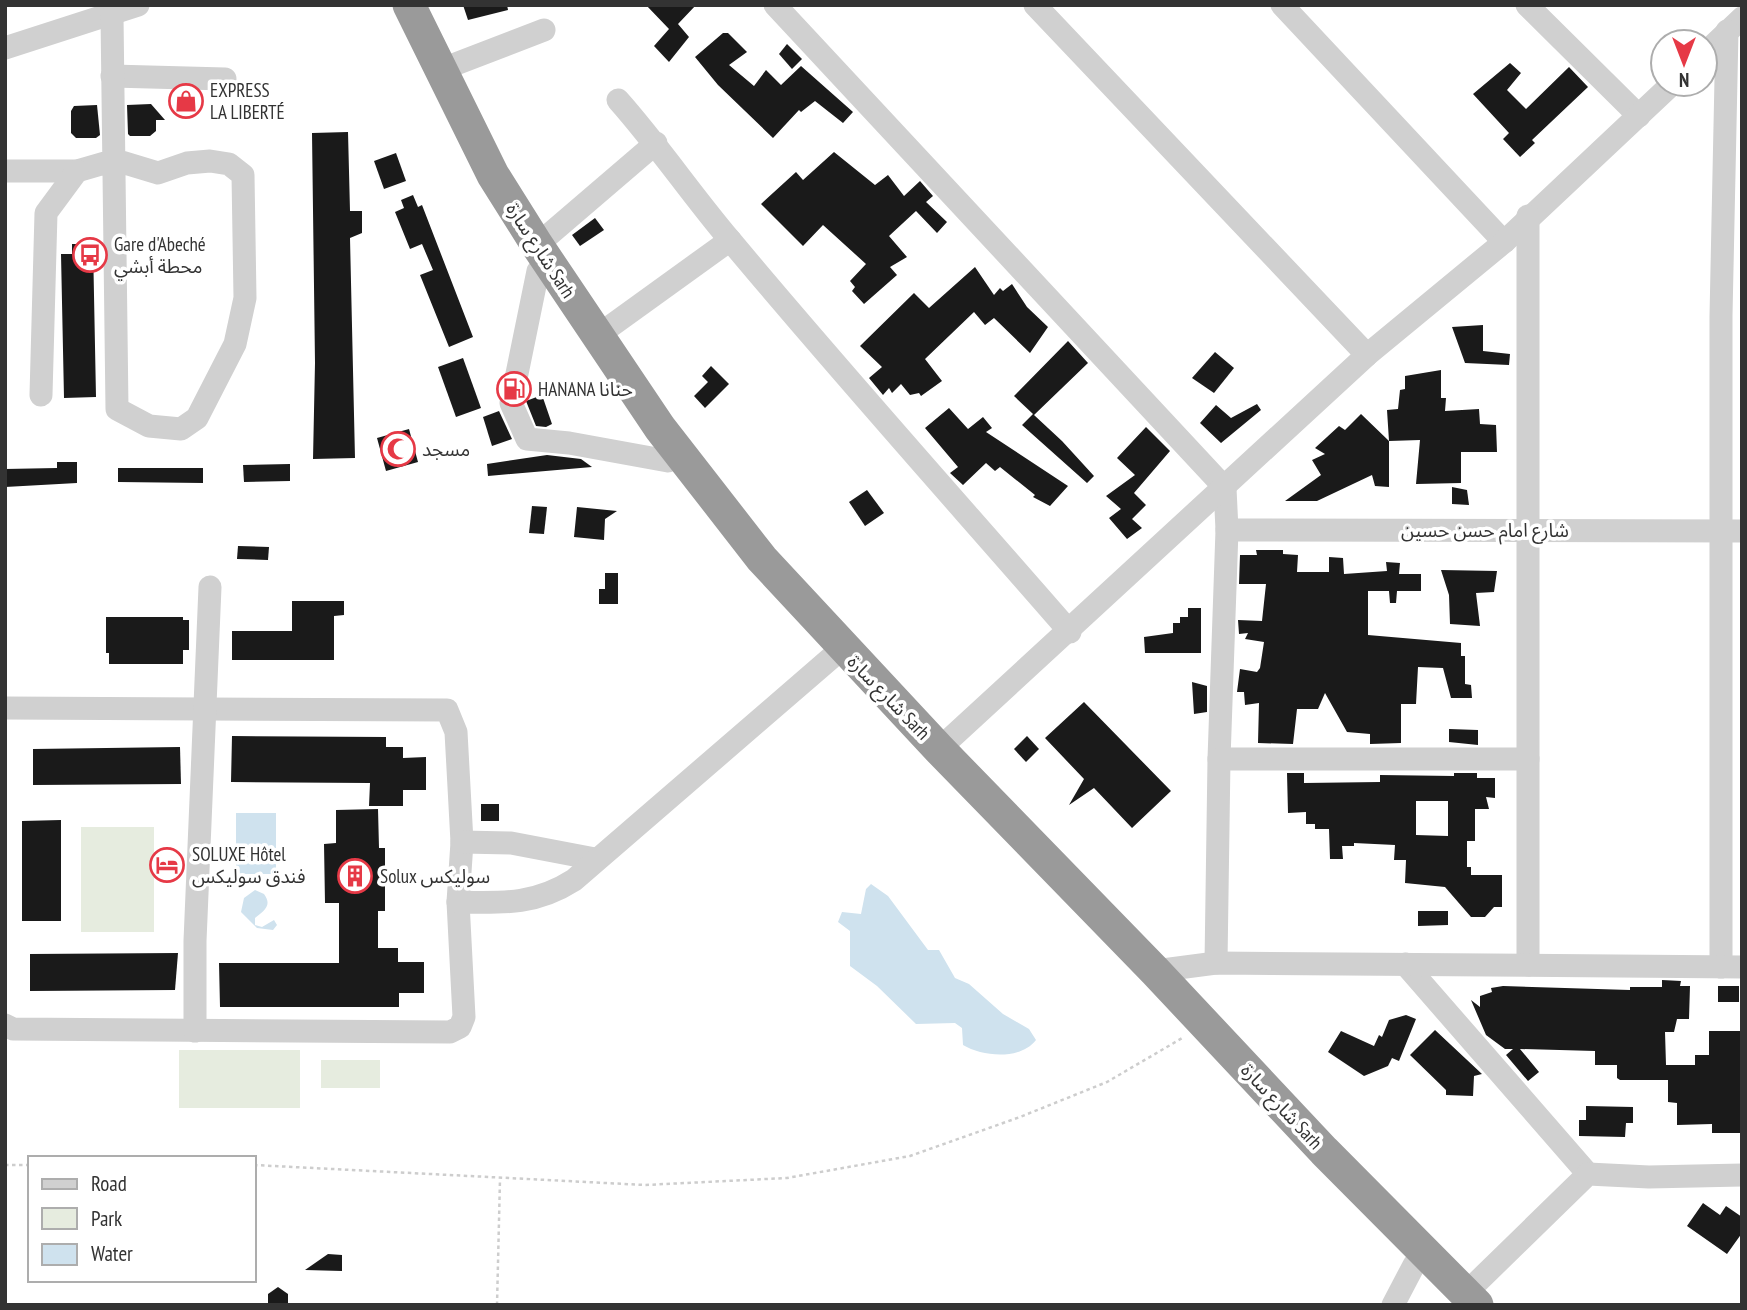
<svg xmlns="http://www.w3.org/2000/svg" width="1747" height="1310" font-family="'PT Sans Narrow','Noto Sans Arabic',sans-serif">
	<rect width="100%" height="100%" fill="#fff"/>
	<g fill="#e6ecdf">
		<rect x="81" y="827" width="73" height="105"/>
		<rect x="179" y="1050" width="121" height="58"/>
		<rect x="321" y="1060" width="59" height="28"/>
	</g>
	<g fill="#cfe2ee">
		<rect x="236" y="813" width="40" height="61"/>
		<path d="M871,884L888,896L928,950H939L955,978L969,984L1003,1014L1029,1029L1036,1040C1021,1060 983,1057 963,1045L962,1028L955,1023L916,1024L877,986L850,966V931L838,922L842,912L861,914L866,889Z"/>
		<path d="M255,890L264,894C273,906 263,911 255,918V925L262,927L274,920L277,925L273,930L257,928L241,912L244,898Z"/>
	</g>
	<g fill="#1a1a1a" fill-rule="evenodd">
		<path d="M463,5H507L508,10L468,20Z"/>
		<path d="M646,5H696L678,24L689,37L669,62L654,46L669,29Z"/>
		<path d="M723,33H728L747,52L729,65L754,86L766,70L781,85L801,66L853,112L843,123L815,101L801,112L799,110L773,138L718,85L695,57Z"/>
		<path d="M787,44L802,59L792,69L779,54Z"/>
		<path d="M1510,63L1521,73L1507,90L1526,109L1569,67L1588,87L1532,140L1535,143L1520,157L1503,139L1509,133L1473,94Z"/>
		<path d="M151,104L165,120H156V131L150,136H130L128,134L127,105Z"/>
		<path d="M97,105L100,135L96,138H76L71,133V111L74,106Z"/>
		<path d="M348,132L350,211H362V233L350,238L355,458L313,459L315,363L312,133Z"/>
		<path d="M834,152L875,185L888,175L904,196L920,181L933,196L926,202L947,222L937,233L916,211L889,236L907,257L890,267L897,275L864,304L852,291L855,287L850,281L866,264L823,225L803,246L761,204L796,172L803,180Z"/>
		<path d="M396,153L406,181L384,189L374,161Z"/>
		<path d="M413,195L418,207L422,205L473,337L449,347L420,275L433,270L422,244L410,249L395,212L404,208L401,200Z"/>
		<path d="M595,218L604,230L580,246L572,235Z"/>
		<path d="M72,244H93L96,397L64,398L61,254H72Z"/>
		<path d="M975,267L994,295L1000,288L1003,291L1012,284L1027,307L1048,327L1030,353L994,318L985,325L974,312L925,359L942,381L921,396L919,393L910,395L901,384L892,393L889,388L883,395L869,378L882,367L860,346L914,293L929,308Z"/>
		<path d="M1483,325V351L1510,354L1509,365L1465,363L1452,327Z"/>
		<path d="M1068,341L1088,363L1034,415L1062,441L1094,476L1087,483L1022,425L1033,414L1014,396Z"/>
		<path d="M1215,352L1234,368L1214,393L1192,378Z"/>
		<path d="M463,358L481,408L456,417L438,367Z"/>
		<path d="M711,366L729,384L705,408L694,396L708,382L702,376Z"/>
		<path d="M1441,370V398H1446L1445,411L1479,409L1480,424L1496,425L1497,452H1461V483L1416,484L1420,440L1389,441L1387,410L1398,409L1400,390L1405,389V376Z"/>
		<path d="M542,395L552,424L546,427L536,426L526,401Z"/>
		<path d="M1257,404L1261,410L1221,443L1200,423L1216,405L1231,418Z"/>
		<path d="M949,408L968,429L983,417L992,428L986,432L1068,486L1050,506L1033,497L1035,495L1000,467L995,471L986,463L963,485L950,473L958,467L925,428Z"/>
		<path d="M499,411L512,439L492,446L483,417Z"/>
		<path d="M1361,414L1389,441V487L1375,486L1372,475L1317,501H1285L1321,475L1312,460L1325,454L1315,448L1339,426L1345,430Z"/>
		<path d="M1146,427L1170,451L1134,493L1146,505L1132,519L1142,528L1127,539L1109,518L1121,509L1106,496L1135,475L1117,458Z"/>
		<path d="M409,429L418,462L386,471L377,438Z"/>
		<path d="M547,455L581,459L592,467L488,476L487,464Z"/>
		<path d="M57,462H77V483L5,487V469L57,468Z"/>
		<path d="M290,464V481L244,482L243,465Z"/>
		<path d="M118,468H203V483L118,482Z"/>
		<path d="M1452,487L1467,490L1469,505L1452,504Z"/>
		<path d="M867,490L884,513L865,526L849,502Z"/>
		<path d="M532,506L547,507L544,534L529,533Z"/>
		<path d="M577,507L617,511L605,519L604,540L574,537Z"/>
		<path d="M238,546L269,547L268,560L237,559Z"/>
		<path d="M1256,550H1283V554L1298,555L1297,572H1329V557L1343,558L1344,574L1387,571L1386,562L1400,563L1399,574H1421V591H1397L1396,603H1390L1389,591H1368V635L1461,643V656H1465V684L1471,685L1472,698H1451L1443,668L1418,667L1416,704H1401V743L1370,744V734L1347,732L1325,693L1318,709H1297L1293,744L1258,743L1259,703L1245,705L1244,692H1237L1240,669L1257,672L1260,668L1264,642L1245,639L1248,633L1239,634L1238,620L1262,621L1266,584H1239L1240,555H1257Z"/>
		<path d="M1441,570L1497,571L1494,592L1476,593L1480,626L1450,624L1449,595Z"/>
		<path d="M605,573H618V604H599V589H605Z"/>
		<path d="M292,601H344V615L334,616V660H232V631H292Z"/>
		<path d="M1188,608H1201V653H1145L1144,637L1173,633V623H1180V617H1188Z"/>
		<path d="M106,617H183V620H189V650H183V664H109V653H106Z"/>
		<path d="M1192,682L1207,686V712L1194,714Z"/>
		<path d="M1084,702L1171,791L1132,828L1094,788L1069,805L1084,779L1045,738Z"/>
		<path d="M1449,729L1478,730V745L1449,742Z"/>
		<path d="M232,736L386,737V747H403V758L426,757V790H403V806H369L370,783L231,782Z"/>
		<path d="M1027,736L1039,749L1026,762L1014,749Z"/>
		<path d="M180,747L181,784L33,785V749Z"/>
		<path d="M1287,773H1304V783L1380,782V775L1454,776V773H1477V778H1495V798L1486,797L1489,809H1475V841H1467V867H1471V875H1502V907H1494L1485,917H1471L1445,887L1405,883L1406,860H1394L1395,845L1354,843V846H1342L1343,859H1330L1329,829H1315V824H1306V812L1288,813ZM1416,801H1448V836L1416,835Z"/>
		<rect x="481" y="804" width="18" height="17"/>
		<path d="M378,809L379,848H385V911H378V948H398V962H424V993H399V1007H220L219,963H339V903H325L324,844L336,843V810Z"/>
		<path d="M61,820V921H22V821Z"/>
		<path d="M1418,911H1448V925L1418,926Z"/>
		<path d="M178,953L175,990L30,991V954Z"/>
		<path d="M1662,980L1681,981L1680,986H1690L1689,1019H1677L1674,1032H1665L1666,1065H1695V1055H1709V1031H1742V1133H1712V1124L1677,1125V1103L1668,1102V1080H1620L1617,1078V1065H1595V1051L1520,1049L1539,1072L1528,1081L1506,1055L1513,1049H1505L1486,1035L1471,1000L1480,1007V996L1492,992L1491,988L1503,986L1630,990V987H1662Z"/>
		<rect x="1718" y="986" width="21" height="16"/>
		<path d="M1406,1015L1416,1019L1399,1061L1392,1058L1388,1066L1364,1076L1328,1052L1341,1031L1374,1046L1379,1035L1382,1037L1389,1020Z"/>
		<path d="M1435,1030L1482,1074L1474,1076L1473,1096L1446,1095V1090L1410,1055Z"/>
		<path d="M1586,1106L1633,1107V1123H1626L1625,1137L1579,1136V1120H1586Z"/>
		<path d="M1703,1203L1720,1215L1726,1206L1742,1217V1233L1727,1254L1687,1226Z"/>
		<path d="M328,1254L342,1255V1271L305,1270Z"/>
		<path d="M278,1287L288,1294V1305H268V1294Z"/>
	</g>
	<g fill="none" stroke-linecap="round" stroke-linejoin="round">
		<g stroke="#cdcdcd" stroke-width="2.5" stroke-dasharray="3.5 3.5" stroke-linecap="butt">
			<path d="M5,1165H30"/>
			<path d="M254,1165L645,1185L787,1178L910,1156L1020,1117L1107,1082L1184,1037"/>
			<path d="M497,1305L500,1179"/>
		</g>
		<g stroke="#d0d0d0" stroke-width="23">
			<path d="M775,5L1225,488L1227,530L1219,759L1216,963"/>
			<path d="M1035,5L1367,355"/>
			<path d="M1282,5L1504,242"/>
			<path d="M1527,5L1639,116"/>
			<path d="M5,48L138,5"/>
			<path d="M1705,53L1742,18"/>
			<path d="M440,70L544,30"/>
			<path d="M112,76L225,79"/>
			<path d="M618,100C658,145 691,194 730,240C841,373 956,501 1070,632"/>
			<path d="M5,171H77L115,160L158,173L187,163L210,161L229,164L243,175L245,298L235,344L197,418L181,429L149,426L117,409L112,16"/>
			<path d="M537,245L656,143"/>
			<path d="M538,271L511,403L527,439L569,443L668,461"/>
			<path d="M597,336L730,240"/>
			<path d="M41,395L46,213L77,171"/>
			<path d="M1227,530L1742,531"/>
			<path d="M5,708L447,710L456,732L462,842L458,902L464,1017L460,1027L450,1032L13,1029L5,1025"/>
			<path d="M939,749L1367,355L1504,242L1672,84"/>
			<path d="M1219,759H1528"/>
			<path d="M462,842L511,843L595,859"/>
			<path d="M458,902C503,903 535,905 574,880L831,658"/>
			<path d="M1405,964L1588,1174"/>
			<path d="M1528,965V216"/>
			<path d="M1721,967V316L1727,31"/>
			<path d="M1155,971L1216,963L1742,967"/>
			<path d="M195,1031V941L210,587"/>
			<path d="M1466,1293L1588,1174L1649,1177L1742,1175"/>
			<path d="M1393,1305L1414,1265"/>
		</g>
		<path stroke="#9a9a9a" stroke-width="33" d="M409,5L493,175L537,245L660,428L762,559L939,749L1155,971L1324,1151L1477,1305"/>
	</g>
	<defs>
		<g id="shop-ring" transform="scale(1.75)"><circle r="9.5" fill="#fff" stroke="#e63946" stroke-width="1.5"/><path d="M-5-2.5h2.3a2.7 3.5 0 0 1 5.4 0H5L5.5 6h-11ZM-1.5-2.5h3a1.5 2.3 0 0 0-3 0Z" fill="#e63946"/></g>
		<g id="bus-ring" transform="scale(1.75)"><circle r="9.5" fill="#fff" stroke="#e63946" stroke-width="1.5"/><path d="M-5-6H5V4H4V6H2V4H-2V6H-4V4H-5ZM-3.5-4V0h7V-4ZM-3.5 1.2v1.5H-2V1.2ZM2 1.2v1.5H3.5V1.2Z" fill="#e63946"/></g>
		<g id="fuel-ring" transform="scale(1.75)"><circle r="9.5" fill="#fff" stroke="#e63946" stroke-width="1.5"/><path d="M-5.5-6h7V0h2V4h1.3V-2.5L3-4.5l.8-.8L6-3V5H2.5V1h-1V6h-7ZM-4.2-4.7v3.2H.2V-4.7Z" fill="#e63946"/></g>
		<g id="mosque-ring" transform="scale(1.75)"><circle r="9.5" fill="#fff" stroke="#e63946" stroke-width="1.5"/><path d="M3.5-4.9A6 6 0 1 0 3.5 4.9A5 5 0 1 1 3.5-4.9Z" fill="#e63946"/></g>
		<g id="hotel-ring" transform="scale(1.75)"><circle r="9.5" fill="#fff" stroke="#e63946" stroke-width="1.5"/><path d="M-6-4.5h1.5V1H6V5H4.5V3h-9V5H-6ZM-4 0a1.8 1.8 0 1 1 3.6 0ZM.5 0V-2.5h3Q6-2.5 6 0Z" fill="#e63946"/></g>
		<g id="building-ring" transform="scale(1.75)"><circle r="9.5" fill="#fff" stroke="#e63946" stroke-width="1.5"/><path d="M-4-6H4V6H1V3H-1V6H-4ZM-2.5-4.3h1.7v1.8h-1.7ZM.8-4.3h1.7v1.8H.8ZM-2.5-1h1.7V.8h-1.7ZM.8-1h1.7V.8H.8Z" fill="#e63946"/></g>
	</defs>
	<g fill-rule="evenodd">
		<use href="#shop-ring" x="186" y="101"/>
		<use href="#bus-ring" x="90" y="255"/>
		<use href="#fuel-ring" x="514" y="389"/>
		<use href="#mosque-ring" x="398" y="449"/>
		<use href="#hotel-ring" x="167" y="865"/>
		<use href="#building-ring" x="355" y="876"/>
	</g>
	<g text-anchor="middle" stroke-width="7" stroke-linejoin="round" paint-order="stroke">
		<g font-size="19" fill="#333" stroke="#fff" text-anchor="start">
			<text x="210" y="97">EXPRESS<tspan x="210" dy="22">LA LIBERTÉ</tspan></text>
			<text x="114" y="251">Gare d'Abeché<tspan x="114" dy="22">محطة أبشي</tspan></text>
			<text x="538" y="396">HANANA حنانا</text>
			<text x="422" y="456">مسجد</text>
			<text x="192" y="861">SOLUXE Hôtel<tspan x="192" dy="22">فندق سوليكس</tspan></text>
			<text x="380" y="883">Solux سوليكس</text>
		</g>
		<g font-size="19" fill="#333" stroke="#fff">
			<text transform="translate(541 250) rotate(57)" y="7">شارع سارة Sarh</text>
			<text x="1485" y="537">شارع امام حسن حسين</text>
			<text transform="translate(889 697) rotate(46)" y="7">شارع سارة Sarh</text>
			<text transform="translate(1282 1106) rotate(47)" y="7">شارع سارة Sarh</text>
		</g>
	</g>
	<rect width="1747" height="1310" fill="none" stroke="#333333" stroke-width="14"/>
	<rect x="28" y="1156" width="228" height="126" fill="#ffffff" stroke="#adadad" stroke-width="2"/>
	<rect x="42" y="1179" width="35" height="10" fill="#d0d0d0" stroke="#adadad" stroke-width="2"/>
	<text x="91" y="1191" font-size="21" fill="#333333">Road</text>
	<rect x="42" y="1208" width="35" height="21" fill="#e6ecdf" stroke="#adadad" stroke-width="2"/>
	<text x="91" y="1226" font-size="21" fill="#333333">Park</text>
	<rect x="42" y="1244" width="35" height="21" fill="#cfe2ee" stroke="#adadad" stroke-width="2"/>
	<text x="91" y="1261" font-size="21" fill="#333333">Water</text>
	<g transform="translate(1684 63) rotate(180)"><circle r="33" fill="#ffffff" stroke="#adadad" stroke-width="2"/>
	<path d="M0-5L12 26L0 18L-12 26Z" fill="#e63946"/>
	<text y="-10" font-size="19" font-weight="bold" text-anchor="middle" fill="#333333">N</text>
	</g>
</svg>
